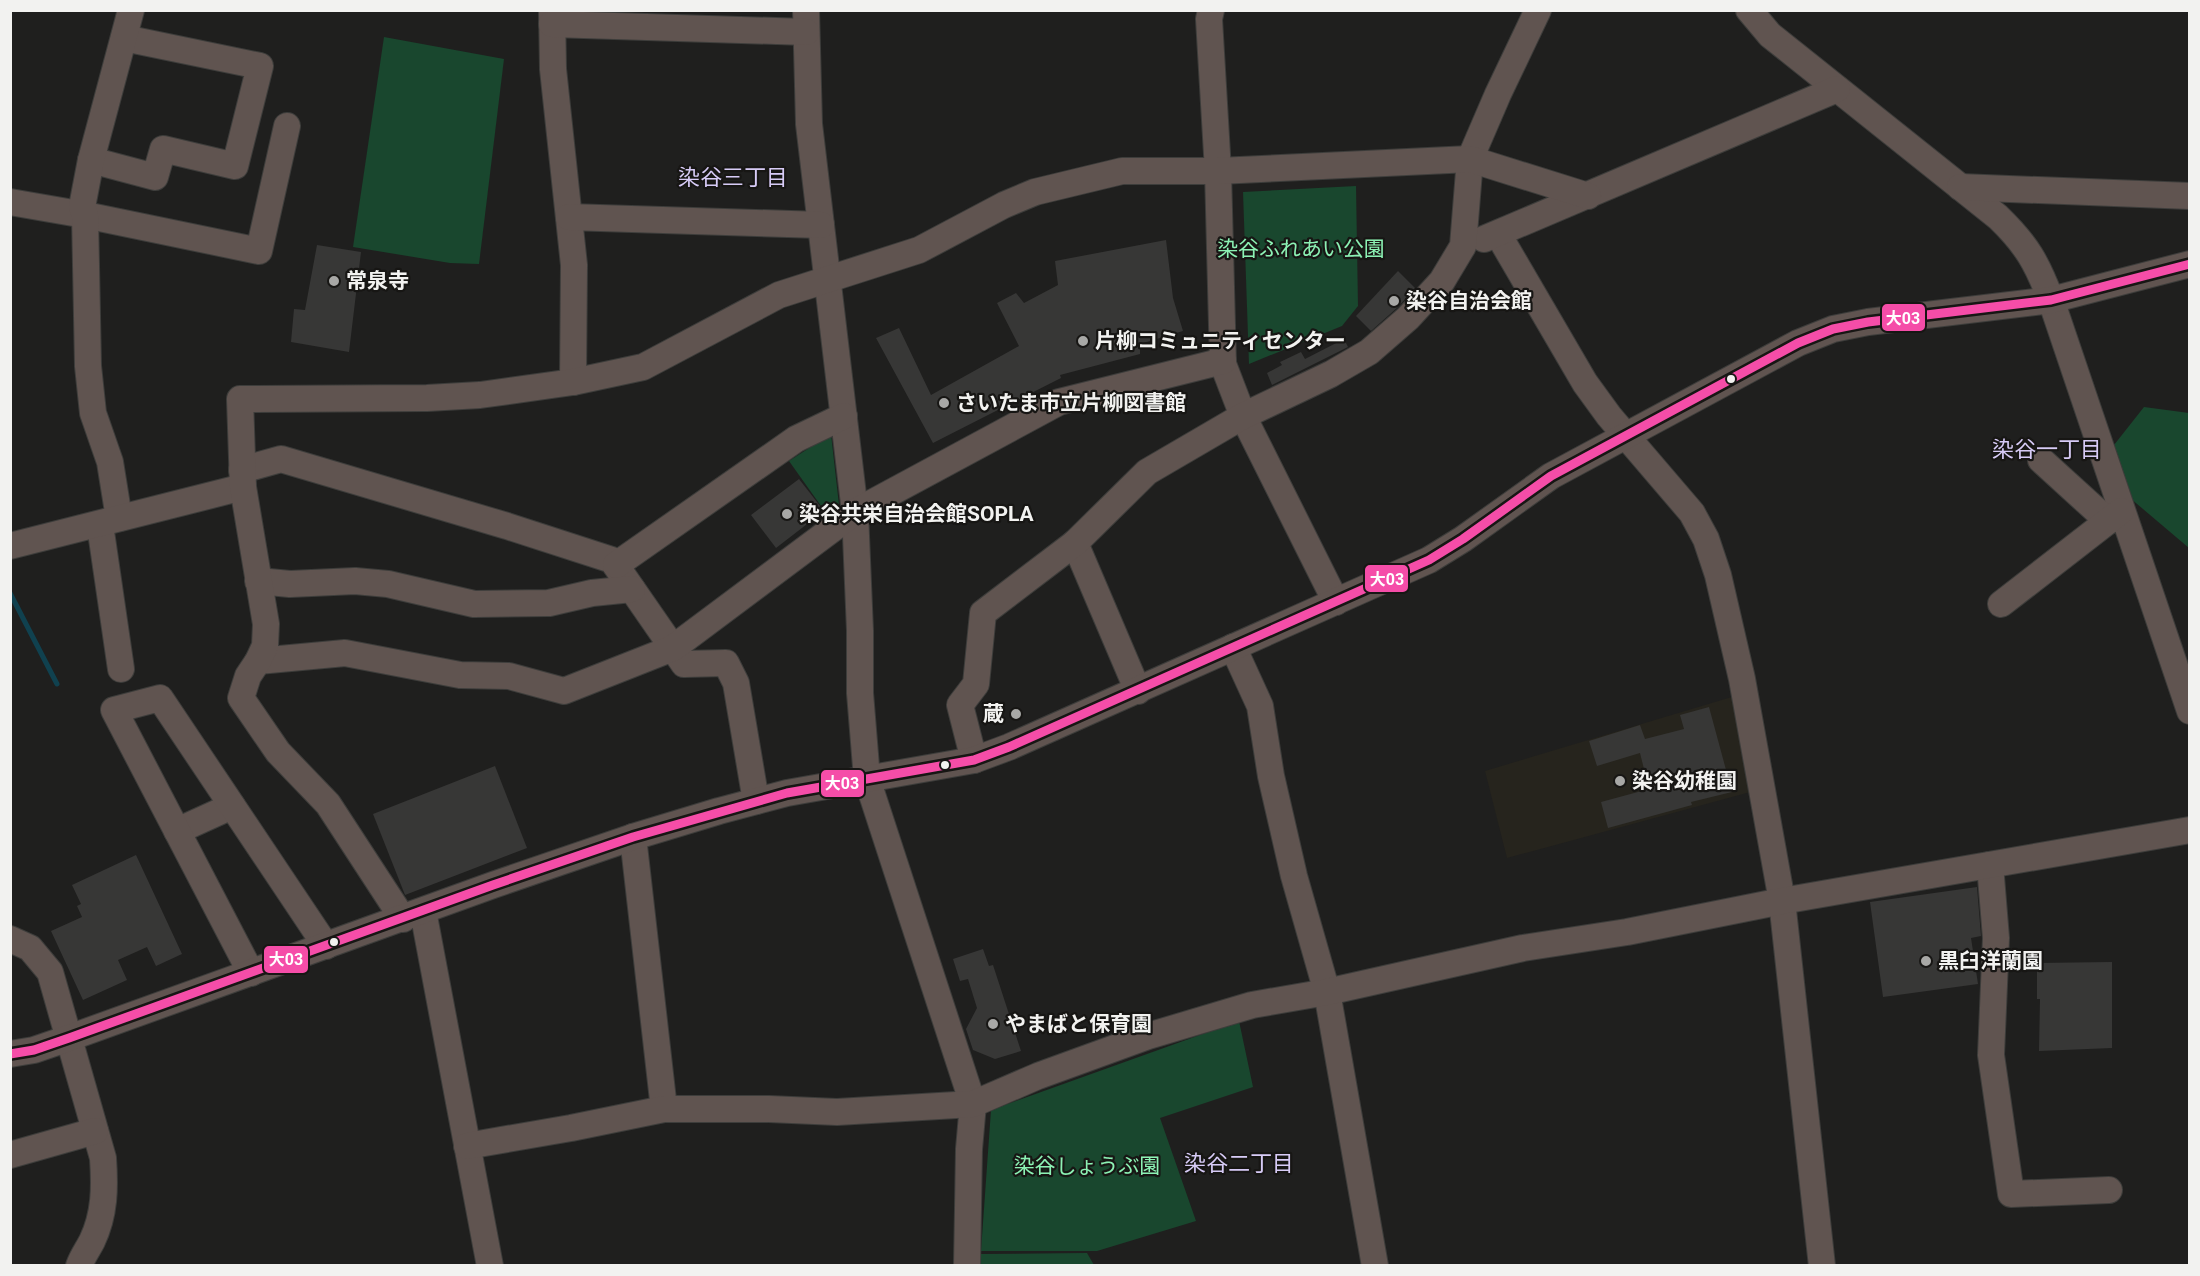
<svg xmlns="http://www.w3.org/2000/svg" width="2200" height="1276" font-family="Roboto,'Noto Sans JP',sans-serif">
	<rect width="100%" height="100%" fill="#1f1f1e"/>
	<path fill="#26241d" d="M1735,696L1754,791L1507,858L1485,771Z"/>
	<g fill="#19472e">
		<path d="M384,37L504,59L479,264L450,263L353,247Z"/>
		<path d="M1356,186L1358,306L1342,326L1249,364L1243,192Z"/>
		<path d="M2144,407L2189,413V548L2130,498L2114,445Z"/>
		<path d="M831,434L840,514L831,520L789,461Z"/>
		<path d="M1239,1021L1253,1087L1160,1118L1196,1221L1097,1251H981L991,1110Z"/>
		<path d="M1087,1253L1094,1265H981V1254Z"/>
	</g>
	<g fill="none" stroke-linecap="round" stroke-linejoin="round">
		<path stroke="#10414f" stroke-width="5" d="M10,593L57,684"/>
	</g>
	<g fill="#373736">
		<path d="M1166,240L1173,298L1183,331L1140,344V354L1060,375L1061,378L933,443L876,338L899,328L931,395L1019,346L997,303L1016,293L1024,303L1058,285L1055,261Z"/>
		<path d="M317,245L361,252L349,352L291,342L294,309L305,310Z"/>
		<path d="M1398,271L1415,288L1398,307L1371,331L1356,316Z"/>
		<path d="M1344,339L1348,347L1272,385L1267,373L1282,365L1280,362L1301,352L1305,359Z"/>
		<path d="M799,479L824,511L776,548L751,515Z"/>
		<path d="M1709,707L1732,792L1691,802L1692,805L1608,828L1601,802L1649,789L1640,753L1597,766L1589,741L1640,725L1645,739L1684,729L1680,715Z"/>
		<path d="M495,766L527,848L405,895L373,814Z"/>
		<path d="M136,855L182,954L156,966L147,947L118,960L127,980L83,1000L51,931L82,917L77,906L81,904L72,885Z"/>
		<path d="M1977,887L1981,936L1971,938L1978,984L1883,997L1870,902Z"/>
		<path d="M983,949L989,966L993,965L1021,1051L995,1059L973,1050L966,1029L977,1008L968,979L960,981L953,959Z"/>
		<path d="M2112,962V1048L2039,1051L2040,999H2037V963Z"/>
	</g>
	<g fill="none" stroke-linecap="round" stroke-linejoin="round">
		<g stroke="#3d3d3b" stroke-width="28">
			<g id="minor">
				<path d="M552,10L553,69L574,265L573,382"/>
				<path d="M806,10L809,124L855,512L860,631V693L867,779L973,1104L969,1149L967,1266"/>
				<path d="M1211,10L1209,19L1218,171L1223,364L1243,416L1336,602"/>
				<path d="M1749,10L1770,35L1998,217C2027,245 2037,263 2051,300L2190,711"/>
				<path d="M552,24L806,32"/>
				<path d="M91,160L155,177L163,149L235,166L260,66L124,38"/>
				<path d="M1960,187L2190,196"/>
				<path d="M10,202L85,215L259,251L287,126"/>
				<path d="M569,217L821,225"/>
				<path d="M1498,234L1585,383L1609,416L1692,513L1706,539L1718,575L1742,679L1782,901L1822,1266"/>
				<path d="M1484,239L1837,89"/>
				<path d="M2041,460L2108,521"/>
				<path d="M242,470L281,459L507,526L612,560L684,664L726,663L736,683L756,801"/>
				<path d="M119,518L110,462L93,413L88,366L85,215L82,207L91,160L131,10"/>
				<path d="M100,525L121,669"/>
				<path d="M1075,543L1138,691"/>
				<path d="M10,546L243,487"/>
				<path d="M616,565L796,439L844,416"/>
				<path d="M258,581L290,584L355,581L388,584L474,604L549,603L592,593L632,589"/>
				<path d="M2001,604L2121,511"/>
				<path d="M1233,647L1260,706L1271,776L1294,876L1327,992L1375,1266"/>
				<path d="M258,661L345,653L460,675L509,676L564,691L673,648L855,512L1059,402L1223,361"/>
				<path d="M974,760L960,705L976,684L983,613L1075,543L1147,472L1243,416L1331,374L1369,352L1408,318L1442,281L1463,246L1470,159L1498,94L1538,10"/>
				<path d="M177,831L232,806"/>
				<path d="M633,837L664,1109"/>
				<path d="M1990,865L1996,938L1991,1055L2011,1194L2109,1190"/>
				<path d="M423,911L490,1266"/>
				<path d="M403,919L328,804L278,752L241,698L248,676L258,661L265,646L266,624L243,487L240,399L427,398L480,395L573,382L643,367L779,295L919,250L1004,205L1035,192L1122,171H1218L1470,159L1588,196"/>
				<path d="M10,939L30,948L50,972L103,1158C105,1187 105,1214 92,1241C88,1249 82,1257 79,1266"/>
				<path d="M251,973L114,710L160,698L326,946"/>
				<path d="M10,1054L34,1050L69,1038L493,885L633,837L719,811L787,793L974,760L1009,747L1429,560L1463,539L1551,476L1798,343L1833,329L1868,322L2051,300L2190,264"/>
				<path d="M467,1146L571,1128L664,1109H769L837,1112L973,1104L1038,1076L1148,1036L1252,1005L1327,992L1523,948L1627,932L1782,901L2190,830"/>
				<path d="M10,1155L95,1131"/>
			</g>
		</g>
		<use href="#minor" stroke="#605450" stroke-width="26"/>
		<g stroke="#171614" stroke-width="14">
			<path id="bus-1" d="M10,1054L34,1050L69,1038L493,885L633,837L787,793L974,760L1009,747L1429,560L1463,539L1551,476L1798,343L1833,329L1868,322L2051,300L2190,264"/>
		</g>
		<use href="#bus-1" stroke="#f54da8" stroke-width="9"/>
	</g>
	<g fill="#a8a8a6" stroke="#171614" stroke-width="2">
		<circle cx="334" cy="281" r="6"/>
		<circle cx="1394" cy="301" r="6"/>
		<circle cx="1083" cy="341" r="6"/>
		<circle cx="944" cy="403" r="6"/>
		<circle cx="787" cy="514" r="6"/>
		<circle cx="1016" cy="714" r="6"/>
		<circle cx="1620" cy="781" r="6"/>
		<circle cx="1926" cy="961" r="6"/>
		<circle cx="993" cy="1024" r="6"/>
	</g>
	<g fill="#f2f2f0" stroke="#171614" stroke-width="2">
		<circle cx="1731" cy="379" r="5"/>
		<circle cx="945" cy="765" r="5"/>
		<circle cx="334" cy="942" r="5"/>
	</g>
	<g text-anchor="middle" stroke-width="4.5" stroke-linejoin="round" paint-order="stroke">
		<g font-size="21" fill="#8cf2b4" stroke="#171614">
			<text x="1301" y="256">染谷ふれあい公園</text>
			<text x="1087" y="1173">染谷しょうぶ園</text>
		</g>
		<g font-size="21" font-weight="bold" fill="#f2f2f0" stroke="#171614" text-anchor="start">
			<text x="346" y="288">常泉寺</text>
			<text x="1406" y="308">染谷自治会館</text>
			<text x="1095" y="348">片柳コミュニティセンター</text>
			<text x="956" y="410">さいたま市立片柳図書館</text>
			<text x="799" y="521">染谷共栄自治会館SOPLA</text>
			<text x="1004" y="721" text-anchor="end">蔵</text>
			<text x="1632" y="788">染谷幼稚園</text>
			<text x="1938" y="968">黒臼洋蘭園</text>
			<text x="1005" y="1031">やまばと保育園</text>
		</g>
		<g font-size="22" fill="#d7cbf6" stroke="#171614">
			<text x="733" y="185">染谷三丁目</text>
			<text x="2047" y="457">染谷一丁目</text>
			<text x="1239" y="1171">染谷二丁目</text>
		</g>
	</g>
	<g stroke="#171614" stroke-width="2">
		<rect x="1881" y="303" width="45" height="29" rx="6" fill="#f54da8"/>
		<rect x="1364" y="564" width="45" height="29" rx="6" fill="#f54da8"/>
		<rect x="820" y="769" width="45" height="29" rx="6" fill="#f54da8"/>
		<rect x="263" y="945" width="46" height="29" rx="6" fill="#f54da8"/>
	</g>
	<g font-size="16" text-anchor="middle" font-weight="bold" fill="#fff">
		<text x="1903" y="324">大03</text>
		<text x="1387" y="585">大03</text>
		<text x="842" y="789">大03</text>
		<text x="286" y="965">大03</text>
	</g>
	<rect width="2200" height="1276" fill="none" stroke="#f2f2f0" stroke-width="24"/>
</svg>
